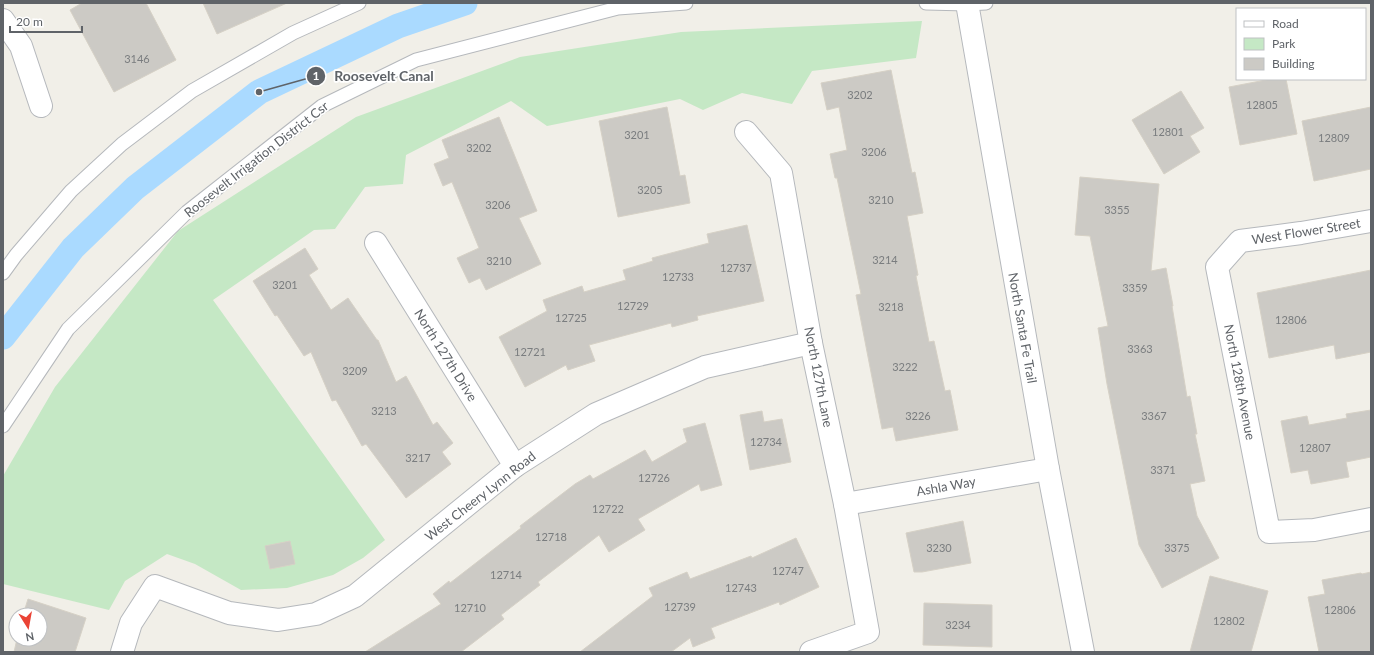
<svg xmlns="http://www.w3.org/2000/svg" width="1374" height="655" font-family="Lato,sans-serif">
	<rect width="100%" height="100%" fill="#f1efe8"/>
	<path fill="#c5e8c5" d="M922,21L916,58L812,71L792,104L742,93L703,110L680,99L547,126L511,101L406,155L403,184L365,187L335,229L314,230L213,300L385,540L363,558L333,575L287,588L241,590L195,564L167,554L125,581L109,610L3,584V476L55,387L178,231L356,117L520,57L681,32Z"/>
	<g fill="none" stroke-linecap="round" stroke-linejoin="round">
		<path stroke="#aadaff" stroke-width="25" d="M3,337L73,248L135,188L259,92L398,26L465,3"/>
	</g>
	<g fill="#cccac5" stroke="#d6d1c6">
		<path d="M82,3H146L176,60L114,92L70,10Z"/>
		<path d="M203,3H287L217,34Z"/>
		<path d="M891,70L912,173L915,172L923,213L907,216L918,275L916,276L929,342L934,341L945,391L950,390L958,430L896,441L893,427L882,429L856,295L861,294L837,178H835L830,154L847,150L839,107L827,110L821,83Z"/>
		<path d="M1271,79H1286L1297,134L1240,145L1229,87Z"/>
		<path d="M1181,91L1204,128L1190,136L1200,152L1164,174L1132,120Z"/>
		<path d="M667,107L680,176L685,175L690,203L618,217L599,121Z"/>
		<path d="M1371,107V169L1314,181L1302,121Z"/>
		<path d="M499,117L537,211L519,218L541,264L486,290L480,278L469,283L457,258L479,248L452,182L443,186L434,164L449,158L442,140Z"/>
		<path d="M1080,177L1159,184L1151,271L1166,268L1173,306H1172L1187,397L1190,396L1197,434H1195L1205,481L1190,484L1197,516L1219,558L1162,588L1139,545L1107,384L1098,328L1108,326L1090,236L1075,235Z"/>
		<path d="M747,225L764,301L697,316L698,320L672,327L671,323L589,345L595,361L568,370L566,365L525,387L499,337L547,311L543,300L582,286L584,292L626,280L623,270L653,261L652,258L709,243L707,234Z"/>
		<path d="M305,248L318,269L309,275L331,310L348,298L377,340H378L396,382L406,376L433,425L437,422L453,443L442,452L451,464L406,498L366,444L362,446L336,400L332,401L311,352L304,356L277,315L275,316L253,281Z"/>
		<path d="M1371,270V352L1336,359L1334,345L1269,358L1257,293Z"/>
		<path d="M1371,410V457L1346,462L1349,477L1311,484L1308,470L1291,473L1281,421L1307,416L1309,425L1347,418L1346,414Z"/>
		<path d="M762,411L764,422L782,419L791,462L750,470L740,415Z"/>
		<path d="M705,423L722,485L701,491L699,484L638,519L645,530L609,552L599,535L538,582L540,585L501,615L504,619L461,652H365L441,604L433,594L449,581L450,583L521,528L520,526L575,484L590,475L593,479L645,450L652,462L687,442L683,429Z"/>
		<path d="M963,521L971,563L922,572H914L906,533Z"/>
		<path d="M796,538L819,587L780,605L779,602L711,628L715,638L693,647L690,638L671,652H580L653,596L649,588L687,572L690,579L751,556L752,558Z"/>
		<path d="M290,541L295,564L270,569L265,546Z"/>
		<path d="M1371,572V652H1319L1308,597L1325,594L1322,580L1361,573L1362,574Z"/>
		<path d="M1210,576L1268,591L1251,652H1190Z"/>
		<path d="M28,599L86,618L75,652H14L17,639H40V615H23Z"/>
		<path d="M924,603L992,605V647L923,645Z"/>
	</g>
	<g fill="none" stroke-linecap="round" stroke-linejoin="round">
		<g stroke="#b5b8bc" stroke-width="15">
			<g id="service">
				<path d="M926,3L967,4L986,3"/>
				<path d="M3,273L16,255L71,191L122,144L192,91L293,33L359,3"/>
				<path d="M3,426L68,329L187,212L322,106L416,60L618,8L686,3"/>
			</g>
		</g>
		<g stroke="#b5b8bc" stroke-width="24">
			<g id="minor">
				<path d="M3,20L21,46L41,106"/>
				<path d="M746,132L781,173L811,343L845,504L868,632L811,652"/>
				<path d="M1371,221L1301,233L1240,241L1217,267L1269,532L1314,530L1371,519"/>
				<path d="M376,243L515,466"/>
				<path d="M845,504L1048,469"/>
				<path d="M122,652L131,623L155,586L229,613L278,620L316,614L355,596L515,466L596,414L705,367L811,343"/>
			</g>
		</g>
		<g stroke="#b5b8bc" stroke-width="24">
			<path id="tertiary" d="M967,3L1048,469L1083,652"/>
		</g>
		<use href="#service" stroke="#fff" stroke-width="13"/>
		<use href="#minor" stroke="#fff" stroke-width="22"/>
		<use href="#tertiary" stroke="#fff" stroke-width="22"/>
	</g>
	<g text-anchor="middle" stroke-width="3.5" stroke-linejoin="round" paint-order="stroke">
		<g font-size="11" fill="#7a7d7f">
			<text x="137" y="63">3146</text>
			<text x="860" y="99">3202</text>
			<text x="1262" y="109">12805</text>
			<text x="1168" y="136">12801</text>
			<text x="637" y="139">3201</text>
			<text x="1334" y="142">12809</text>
			<text x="479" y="152">3202</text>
			<text x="874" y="156">3206</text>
			<text x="650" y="194">3205</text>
			<text x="881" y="204">3210</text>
			<text x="498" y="209">3206</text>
			<text x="1117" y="214">3355</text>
			<text x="885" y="264">3214</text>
			<text x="499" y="265">3210</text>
			<text x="736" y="272">12737</text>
			<text x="678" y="281">12733</text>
			<text x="285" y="289">3201</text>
			<text x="1135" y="292">3359</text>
			<text x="633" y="310">12729</text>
			<text x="891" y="311">3218</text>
			<text x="571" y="322">12725</text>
			<text x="1291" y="324">12806</text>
			<text x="1140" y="353">3363</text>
			<text x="530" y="356">12721</text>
			<text x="905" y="371">3222</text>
			<text x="355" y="375">3209</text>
			<text x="384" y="415">3213</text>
			<text x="918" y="420">3226</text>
			<text x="1154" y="420">3367</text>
			<text x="766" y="446">12734</text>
			<text x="1315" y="452">12807</text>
			<text x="418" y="462">3217</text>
			<text x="1163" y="474">3371</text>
			<text x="654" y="482">12726</text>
			<text x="608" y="513">12722</text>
			<text x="551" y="541">12718</text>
			<text x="939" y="552">3230</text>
			<text x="1177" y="552">3375</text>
			<text x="788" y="575">12747</text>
			<text x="506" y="579">12714</text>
			<text x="741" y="592">12743</text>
			<text x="680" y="611">12739</text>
			<text x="470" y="612">12710</text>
			<text x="1340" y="614">12806</text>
			<text x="1229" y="625">12802</text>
			<text x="958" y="629">3234</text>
		</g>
		<g font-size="13" fill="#5f6368" stroke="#fff">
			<text transform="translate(256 159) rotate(-38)" y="5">Roosevelt Irrigation District Csr</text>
			<text transform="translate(1306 231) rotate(-9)" y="5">West Flower Street</text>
			<text transform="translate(1023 328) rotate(80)" y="5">North Santa Fe Trail</text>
			<text transform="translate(446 355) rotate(58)" y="5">North 127th Drive</text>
			<text transform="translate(819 377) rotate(79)" y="5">North 127th Lane</text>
			<text transform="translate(1240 382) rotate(79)" y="5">North 128th Avenue</text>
			<text transform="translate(946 486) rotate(-10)" y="5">Ashla Way</text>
			<text transform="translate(480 496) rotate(-38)" y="5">West Cheery Lynn Road</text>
		</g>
	</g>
	<path fill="none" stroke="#5f6368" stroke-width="1.5" d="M259 92L316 76"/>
	<g fill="#5f6368" stroke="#fff" stroke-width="1.5">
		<circle cx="259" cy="92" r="4"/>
		<circle cx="316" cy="76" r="10"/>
	</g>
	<g font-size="12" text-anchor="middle" font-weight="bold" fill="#fff">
		<text x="316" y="80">1</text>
	</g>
	<g font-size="14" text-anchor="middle" font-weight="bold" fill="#5f6368" stroke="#fff" stroke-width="3.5" stroke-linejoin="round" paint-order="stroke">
		<text x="384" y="81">Roosevelt Canal</text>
	</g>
	<rect width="1374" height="655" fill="none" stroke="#5f6368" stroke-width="8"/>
	<rect x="1236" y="8" width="130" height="72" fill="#ffffff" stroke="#bfc1c3"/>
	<rect x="1244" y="21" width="20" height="6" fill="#ffffff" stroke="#bfc1c3"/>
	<text x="1272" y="28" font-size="12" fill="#5f6368">Road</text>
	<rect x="1244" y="38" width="20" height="12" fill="#c5e8c5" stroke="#bfc1c3"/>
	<text x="1272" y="48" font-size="12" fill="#5f6368">Park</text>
	<rect x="1244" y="58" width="20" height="12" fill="#cccac5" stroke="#bfc1c3"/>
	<text x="1272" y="68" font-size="12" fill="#5f6368">Building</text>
	<g transform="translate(28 627) rotate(169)"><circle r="19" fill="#ffffff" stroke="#bfc1c3"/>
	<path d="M0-3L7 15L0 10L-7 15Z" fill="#ea4335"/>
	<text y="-6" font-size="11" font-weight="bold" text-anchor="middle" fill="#5f6368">N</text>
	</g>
	<path d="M10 26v6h72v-6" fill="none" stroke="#5f6368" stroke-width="2"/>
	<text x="16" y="26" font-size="12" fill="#5f6368" stroke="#ffffff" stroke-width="3" paint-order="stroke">20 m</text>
</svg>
